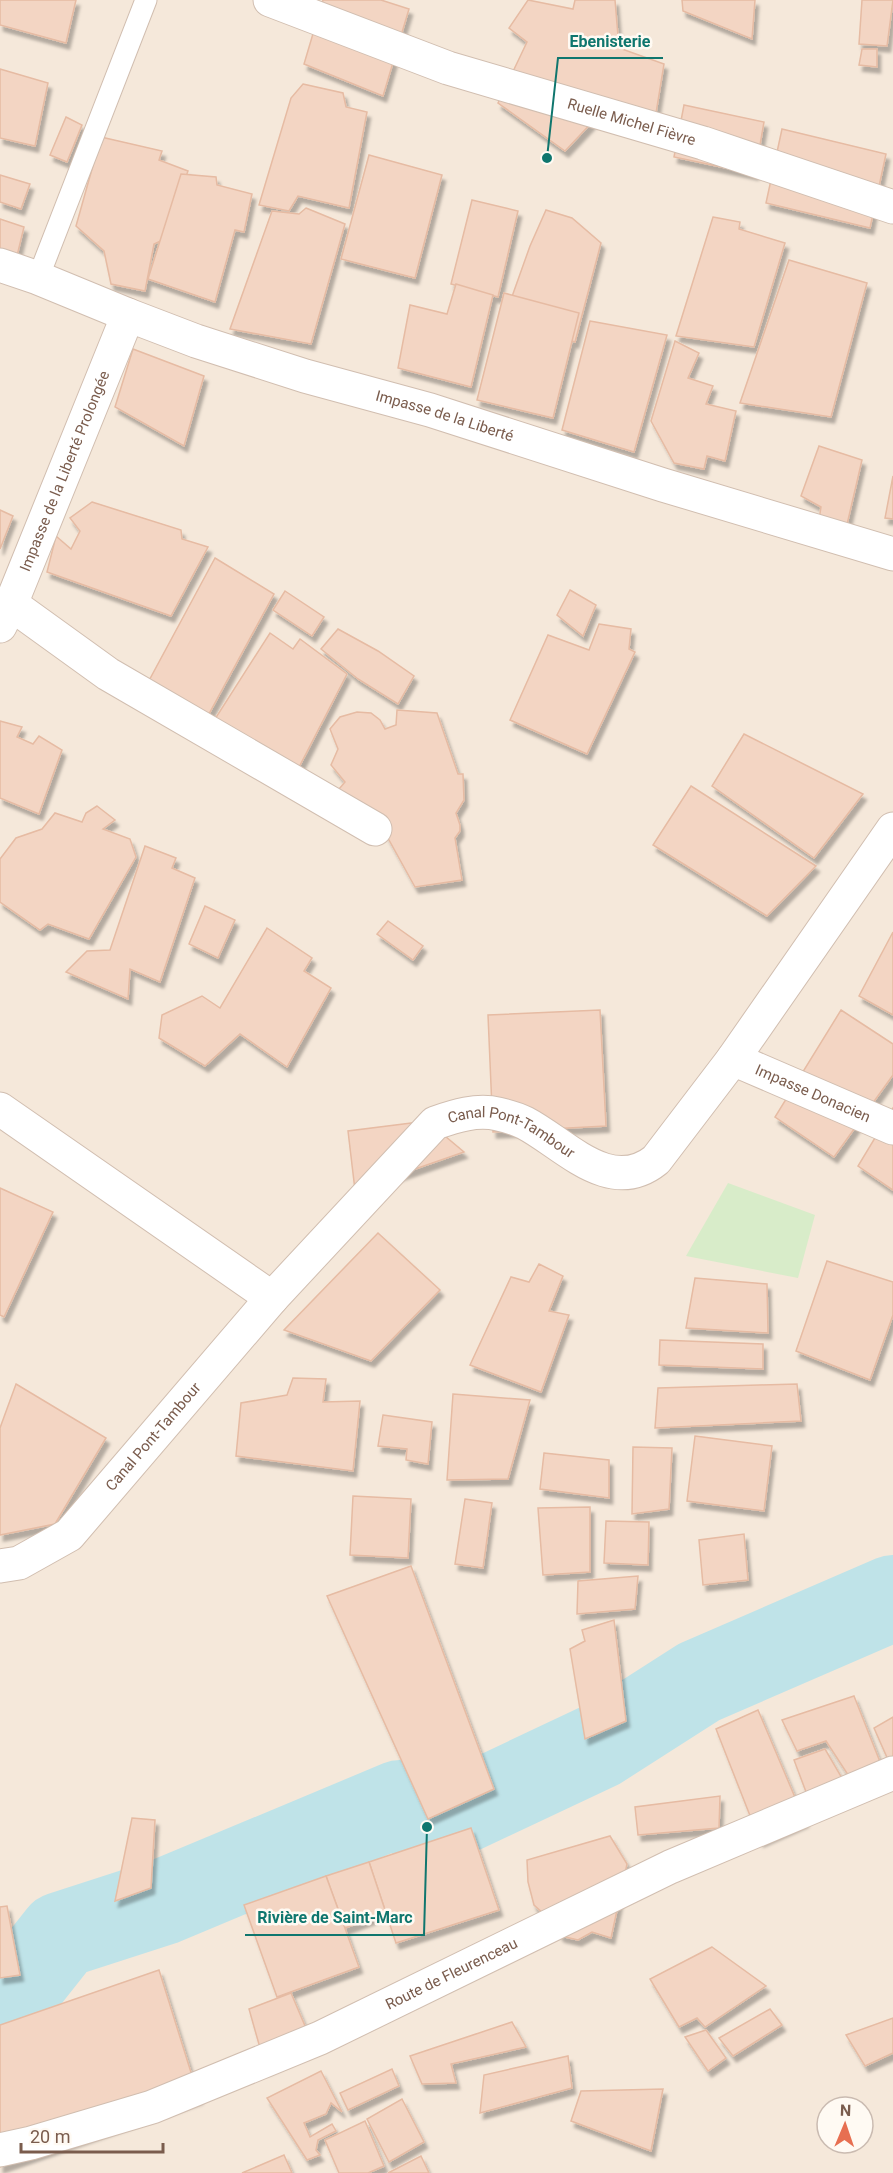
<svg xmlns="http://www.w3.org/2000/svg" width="893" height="2173" font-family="Roboto,sans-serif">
	<defs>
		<filter id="shadow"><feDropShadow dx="3.5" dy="6" stdDeviation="1.5" flood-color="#0004"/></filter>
	</defs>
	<rect width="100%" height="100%" fill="#fdf6ec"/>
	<path fill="#f5e8da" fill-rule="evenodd" d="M0,0H893V2173H0ZM827,2107H863V2143H827Z"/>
	<path fill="#d8ecc9" d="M728,1183L815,1215L798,1278L686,1256Z"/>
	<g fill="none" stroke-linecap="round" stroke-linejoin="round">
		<path stroke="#bfe3e8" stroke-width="86" d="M0,1986L23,1983L61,1935L163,1902L400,1803L427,1827L599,1746L699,1682L893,1598"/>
	</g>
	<g fill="#f3d5c3" stroke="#e6bba3" stroke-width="1.5" filter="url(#shadow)">
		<path d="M0,0H76L66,43L0,25Z"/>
		<path d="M323,0H381L409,9L383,96L304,64Z"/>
		<path d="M528,0L573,9L575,0H615L619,48L664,64L655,119L596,118L565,151L498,103L527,42L509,28Z"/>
		<path d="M682,0H755L752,39L683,11Z"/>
		<path d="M862,0H893L887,46L859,44Z"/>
		<path d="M862,49H877V67L859,65Z"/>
		<path d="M0,69L48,83L35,146L0,138Z"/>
		<path d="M303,84L343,93L346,107L367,112L349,208L298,196L289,211L259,205L291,98Z"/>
		<path d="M684,105L764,122L755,174L674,157Z"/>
		<path d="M66,117L82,125L67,162L50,155Z"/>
		<path d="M782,129L886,154L870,228L766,203Z"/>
		<path d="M101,137L162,151L159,160L188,171L163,240L154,244L145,291L111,284L104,251L76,226Z"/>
		<path d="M369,155L442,175L415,278L341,259Z"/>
		<path d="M181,174L216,177L217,185L252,194L244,232L235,230L215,302L148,279Z"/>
		<path d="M0,175L30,184L21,209L0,202Z"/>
		<path d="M472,200L518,211L498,297L451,284Z"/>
		<path d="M306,208L345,224L311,344L230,329L272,211L299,214Z"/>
		<path d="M546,210L572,218L601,243L575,342L504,319L530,246Z"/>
		<path d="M713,217L740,222L739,229L785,243L754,347L676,336Z"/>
		<path d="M0,219L24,227L15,264L0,259Z"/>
		<path d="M789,260L867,283L831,417L740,403Z"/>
		<path d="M456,284L493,295L471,387L398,368L410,305L447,314Z"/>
		<path d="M504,293L579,313L553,418L477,400Z"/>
		<path d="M590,321L667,335L634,452L562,430Z"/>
		<path d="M675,341L699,353L688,378L713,386L706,404L736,411L725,461L707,456L704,469L674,463L651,421Z"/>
		<path d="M133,349L204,376L184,446L115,407Z"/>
		<path d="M819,446L862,460L845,533L819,520L821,507L801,496Z"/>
		<path d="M893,476V519L885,518Z"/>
		<path d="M92,502L181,530L182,539L208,547L171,616L47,572L56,536L71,549L80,531L70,518Z"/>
		<path d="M0,510L13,516L0,549Z"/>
		<path d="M215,558L274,594L197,736L138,701Z"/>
		<path d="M570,590L596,605L583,636L557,615Z"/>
		<path d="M285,591L324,617L312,636L273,610Z"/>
		<path d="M599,624L631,629L629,649L635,652L587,754L510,720L548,635L589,650Z"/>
		<path d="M338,629L378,651L414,676L398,704L358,679L321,649Z"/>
		<path d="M270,633L293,649L300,639L347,674L294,777L215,719Z"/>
		<path d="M397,710L437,713L458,774H463L464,800L456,813L460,825V831L455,838L462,880L415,887L384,831L333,796L345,782L331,765L338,749L330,729L340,717L357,712L371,713L380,720L385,729L396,725Z"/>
		<path d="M0,721L22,727L17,737L33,744L39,736L62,750L39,814L0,798Z"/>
		<path d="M744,734L863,794L814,858L712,786Z"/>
		<path d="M691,786L816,866L767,916L653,845Z"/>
		<path d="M97,806L115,820L103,829L130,839L136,857L89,939L48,924L40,930L0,902V859L16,838L42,829L55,813L82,822L86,813Z"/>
		<path d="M145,846L176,858L172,868L195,878L160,982L130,969L128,999L66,972L87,951L110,950Z"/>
		<path d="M205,906L235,920L218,958L189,944Z"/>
		<path d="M388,921L423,946L413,960L377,934Z"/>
		<path d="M267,928L312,958L304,971L331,988L287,1067L240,1034L205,1066L159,1038L162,1015L202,996L220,1008Z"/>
		<path d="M893,932V1015L859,996Z"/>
		<path d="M600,1010L606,1126L493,1132L488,1015Z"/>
		<path d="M841,1010L893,1044V1075L834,1157L775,1117Z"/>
		<path d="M893,1108V1190L858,1166Z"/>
		<path d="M427,1121L464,1152L355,1190L348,1131Z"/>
		<path d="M0,1188L53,1212L4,1317L0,1315Z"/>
		<path d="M378,1233L440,1290L371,1361L284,1330Z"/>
		<path d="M827,1261L893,1282V1315L870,1380L796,1351Z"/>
		<path d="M539,1264L563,1276L549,1311L569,1315L541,1392L470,1365L511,1277L529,1282Z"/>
		<path d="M695,1278L767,1284L768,1333L686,1328Z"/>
		<path d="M660,1340L763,1344V1369L659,1365Z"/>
		<path d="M293,1378L326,1379L323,1402L360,1401L353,1471L236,1456L241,1403L287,1395Z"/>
		<path d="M16,1384L106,1438L55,1524L0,1535V1428Z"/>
		<path d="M797,1384L801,1421L655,1428L658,1388Z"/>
		<path d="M453,1394L530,1400L508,1479L447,1480Z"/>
		<path d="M383,1415L432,1422L428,1464L406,1460L407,1449L378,1446Z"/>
		<path d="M695,1436L772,1446L764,1511L687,1501Z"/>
		<path d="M633,1447L672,1448L669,1509L632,1514Z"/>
		<path d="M544,1453L609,1460V1498L540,1489Z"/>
		<path d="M353,1496L411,1499L408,1558L350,1555Z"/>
		<path d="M465,1499L492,1503L483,1568L455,1564Z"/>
		<path d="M590,1507V1572L543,1575L538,1508Z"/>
		<path d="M606,1521L649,1522L648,1565L604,1563Z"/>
		<path d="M744,1534L748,1580L703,1585L699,1540Z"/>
		<path d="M411,1566L494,1789L428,1819L327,1596Z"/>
		<path d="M638,1576L635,1609L577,1614L578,1581Z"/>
		<path d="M614,1620L626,1721L585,1739L570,1649L585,1641L582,1630Z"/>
		<path d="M854,1696L884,1772L856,1787L826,1741L797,1751L782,1720Z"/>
		<path d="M758,1710L805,1821L760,1841L716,1729Z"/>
		<path d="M893,1717V1771L874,1728Z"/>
		<path d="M825,1749L850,1792L811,1805L794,1760Z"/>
		<path d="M720,1796L719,1828L638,1835L635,1807Z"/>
		<path d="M132,1818L155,1820L151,1888L115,1901Z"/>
		<path d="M471,1828L499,1910L396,1943L369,1862Z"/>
		<path d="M610,1836L627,1864L611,1938L592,1932L578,1940L561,1936L545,1915L534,1905L528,1882L527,1860Z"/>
		<path d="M369,1862L386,1913L345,1928L326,1876Z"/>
		<path d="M326,1876L359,1967L277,1997L244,1905Z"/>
		<path d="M7,1906L20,1975L0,1978V1907Z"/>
		<path d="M712,1947L766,1986L705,2027L697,2018L679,2027L650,1979Z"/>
		<path d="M159,1970L199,2098L0,2167V2025Z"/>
		<path d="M291,1993L314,2047L266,2069L249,2009Z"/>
		<path d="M770,2009L782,2025L733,2056L719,2038Z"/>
		<path d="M893,2018V2053L865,2066L846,2035Z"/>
		<path d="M512,2022L526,2047L451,2064L456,2083L422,2084L410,2056Z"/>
		<path d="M706,2030L726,2058L708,2071L685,2037Z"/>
		<path d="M568,2056L572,2088L480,2113L484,2075Z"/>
		<path d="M392,2069L399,2086L348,2110L340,2093Z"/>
		<path d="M321,2071L342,2112L331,2103L326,2114L304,2123L310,2137L332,2124L336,2131L318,2140L316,2150L320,2155L307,2160L267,2098Z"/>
		<path d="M663,2089L651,2151L571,2121L581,2091Z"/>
		<path d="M402,2099L424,2142L389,2162L367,2119Z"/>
		<path d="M365,2121L384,2166L368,2173H339L325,2140Z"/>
		<path d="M284,2155L292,2173H242Z"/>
		<path d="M421,2156L429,2173H388Z"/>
	</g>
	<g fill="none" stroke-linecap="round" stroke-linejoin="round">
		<g stroke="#d1beb0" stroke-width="23">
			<path id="service" d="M38,278L146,0"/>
		</g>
		<g stroke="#d1beb0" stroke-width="35">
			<g id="minor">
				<path id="s1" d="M270,0L448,68L703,143L893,207"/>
				<path id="s2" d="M0,265L38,278L128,315L196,341L305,376L430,410L663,485L893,554"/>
				<path d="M11,604L108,674L375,829"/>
				<path id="s3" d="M0,626L11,604L128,315"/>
				<path id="s4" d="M733,1059L893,1128"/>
				<path d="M0,1109L272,1298"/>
				<path id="s5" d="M0,1566L19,1563L69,1535L272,1298L435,1123C455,1116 477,1109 498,1114C507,1116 517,1119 525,1123C565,1144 610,1197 656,1160L733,1059L893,829"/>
				<path id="s6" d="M0,2150L31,2143L152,2107L320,2038L670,1867L893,1773"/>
			</g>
		</g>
		<use href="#service" stroke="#fff" stroke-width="21"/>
		<use href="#minor" stroke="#fff" stroke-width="33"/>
	</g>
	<g text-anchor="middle" stroke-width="5" stroke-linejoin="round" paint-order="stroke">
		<g font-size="15" fill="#7a5c4d" stroke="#fffaf3">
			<text dy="5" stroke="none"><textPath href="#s1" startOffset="382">Ruelle Michel Fièvre</textPath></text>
			<text dy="5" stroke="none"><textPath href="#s2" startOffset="470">Impasse de la Liberté</textPath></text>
			<text dy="5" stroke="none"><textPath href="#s3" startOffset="168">Impasse de la Liberté Prolongée</textPath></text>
			<text dy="5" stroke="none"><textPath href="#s4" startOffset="87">Impasse Donacien</textPath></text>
			<text dy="5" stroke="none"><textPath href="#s5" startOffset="710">Canal Pont-Tambour</textPath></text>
			<text dy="5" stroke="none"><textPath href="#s5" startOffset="206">Canal Pont-Tambour</textPath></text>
			<text dy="5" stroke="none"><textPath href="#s6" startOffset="486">Route de Fleurenceau</textPath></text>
		</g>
	</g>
	<path fill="none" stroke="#0f766e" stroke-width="2" d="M547 158L558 58H663M427 1827L424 1935H245"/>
	<g fill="#0f766e" stroke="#fffaf3" stroke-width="2">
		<circle cx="547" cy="158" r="6"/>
		<circle cx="427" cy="1827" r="6"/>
	</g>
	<g font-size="16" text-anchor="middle" font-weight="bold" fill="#0f766e" stroke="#fffaf3" stroke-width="5" stroke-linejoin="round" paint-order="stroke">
		<text x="610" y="47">Ebenisterie</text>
		<text x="335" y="1923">Rivière de Saint-Marc</text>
	</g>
	<g transform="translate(845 2125) rotate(2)"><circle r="28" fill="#fffaf3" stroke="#cabbb1" stroke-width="1.5"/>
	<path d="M0-4.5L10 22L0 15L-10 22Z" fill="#e76f51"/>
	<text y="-9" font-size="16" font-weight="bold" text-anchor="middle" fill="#7a5c4d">N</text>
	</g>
	<path d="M21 2143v9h142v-9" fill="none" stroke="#7a5c4d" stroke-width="3"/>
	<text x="30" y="2143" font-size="18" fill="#7a5c4d" stroke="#fffaf3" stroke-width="4.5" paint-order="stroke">20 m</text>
</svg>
